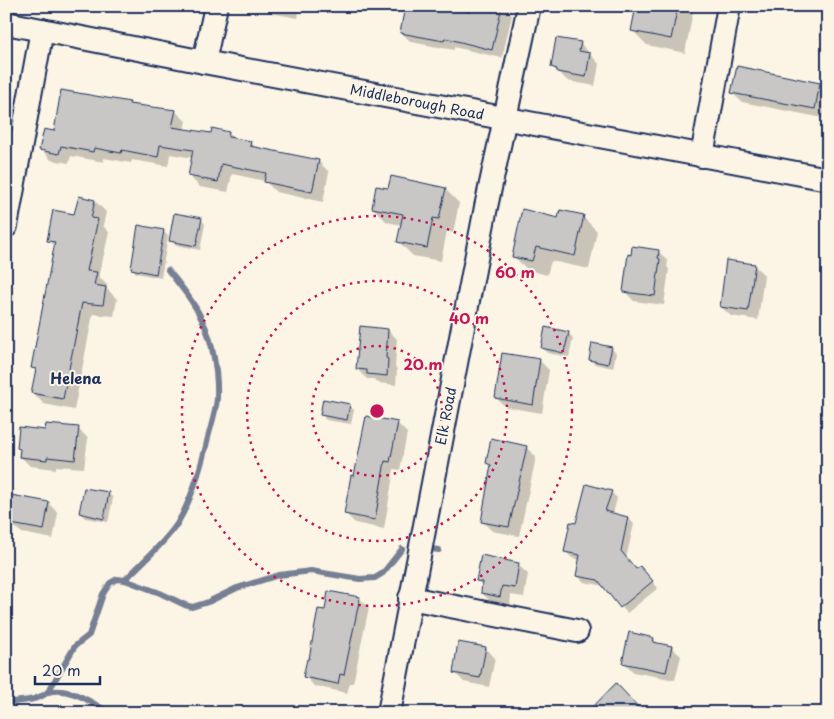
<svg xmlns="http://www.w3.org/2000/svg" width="834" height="719" font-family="'Playpen Sans',sans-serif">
	<rect width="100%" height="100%" fill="#fcf5e5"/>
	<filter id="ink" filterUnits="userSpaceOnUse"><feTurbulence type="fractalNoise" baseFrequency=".02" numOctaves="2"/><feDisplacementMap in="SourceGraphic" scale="10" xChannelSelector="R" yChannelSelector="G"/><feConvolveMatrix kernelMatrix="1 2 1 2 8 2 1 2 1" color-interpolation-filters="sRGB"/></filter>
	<g filter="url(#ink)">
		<g fill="#0003">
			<path d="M264,6H300L298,18L270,13Z"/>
			<path d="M473,6H512L510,14L512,15L502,58L454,47V50L411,42L402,33L471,14Z"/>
			<path d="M638,6H694L685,53L647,45L633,31Z"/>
			<path d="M580,43L599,64L595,86L568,81L552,67Z"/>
			<path d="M738,68L828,86V119L742,102L732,93Z"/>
			<path d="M129,103L132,105L175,111L186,121L184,130L212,135L213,130L229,133L236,140L250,142L256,148L318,161L329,172L323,202L276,192L265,181L232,174L228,192L200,187L189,176L193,158L170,154L168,166L132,160L131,163L104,158V162L71,156L69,163L51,160L41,149L55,132Z"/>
			<path d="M6,146L9,149L6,163Z"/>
			<path d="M445,189L459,203L453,233L447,231L441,261L413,256L399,242L402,225L387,222L373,208L389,190Z"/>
			<path d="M95,201L106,212L103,226L109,232L99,277L107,285V289L117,299L114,316L93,314L74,410L44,404L33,393L37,372L33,368L56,247L48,240L75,216Z"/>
			<path d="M583,217L597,231L589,269L551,261L547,275L528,270L513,256L559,220Z"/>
			<path d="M201,219L205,224L200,250L175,245L171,240Z"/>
			<path d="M163,231L168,236L161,278L136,273L132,268Z"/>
			<path d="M658,251L668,261L667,267L669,269L664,305L634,301L624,291Z"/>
			<path d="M754,265L764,275L758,320L731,316L721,307Z"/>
			<path d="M388,330L397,339L395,367L397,369L396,385L378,383L374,379H367L357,369Z"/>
			<path d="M568,333L573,338L569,357L547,353L543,348Z"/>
			<path d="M611,348L616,353L613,368L595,364L590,360Z"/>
			<path d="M539,360L549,370L542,413L506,407L496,398Z"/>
			<path d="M349,405L354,410L351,424L326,420L322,415Z"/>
			<path d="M397,423L407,433L400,470L394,469L384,529L355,523L346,514L355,477Z"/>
			<path d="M78,429L88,438L84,468L56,466V469L30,466L20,456L21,450L19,448L46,431Z"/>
			<path d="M526,447L536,457L519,536L492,531L482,521L492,468L487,463Z"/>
			<path d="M611,492L617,498L613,514L628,518L634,524L626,558L637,570L646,574L658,588L627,613L604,586L584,582L577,575L580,560L572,558L566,552L577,524Z"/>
			<path d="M109,494L113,498L108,522L85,518L80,513Z"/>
			<path d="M48,503L58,513L53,539L22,533L7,521Z"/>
			<path d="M518,565L528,574L524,597L511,595L510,606L492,603L482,593L483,586L477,580Z"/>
			<path d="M359,598L369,607L353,683H350L347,693L314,686L305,676L326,612Z"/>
			<path d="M654,639L659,645L671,647L681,656L675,680L633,672L624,662Z"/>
			<path d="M486,648L495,658L489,687L464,682L454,672Z"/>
			<path d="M447,708L471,713H446Z"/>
		</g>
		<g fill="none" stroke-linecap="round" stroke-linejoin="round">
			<g stroke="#767f94" stroke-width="6">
				<path d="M431,549L439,550"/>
				<path d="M125,580C142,562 163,545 177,524C191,501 199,473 206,446C209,431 216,413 217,398C218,375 213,340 202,320C194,302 180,285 168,270"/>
				<path d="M48,692C70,686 92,703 110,713"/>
				<path d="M6,703C21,700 36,702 48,692L75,646L89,635L103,594L110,583L117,579L125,580L160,593L185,605L192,607L208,602L237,588L279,575L311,571L360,579L375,578L383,573L402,549"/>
			</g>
		</g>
		<g fill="#c8c7c6" stroke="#1b2f5e">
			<path d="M405,6H437L470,12L471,6H502L492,50L445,38L444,41L400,33Z"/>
			<path d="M636,6H678L671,39L631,31Z"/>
			<path d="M556,38L581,42L579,51L590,53L586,77L557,72V69L551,67Z"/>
			<path d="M737,66L820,83L815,109L731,93Z"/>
			<path d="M61,90L130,102L129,104L176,110L172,127L211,133L212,128L229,132L228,137L251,141L250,146L319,160L312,192L264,182L266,173L221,164L218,182L188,176L193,150L160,145L158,157L122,150L121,153L94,148L93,152L61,146L59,154L39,150L44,129L54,131Z"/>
			<path d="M391,176L446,188L439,219L433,218L427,248L397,242L403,214L372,208L376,186L388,188Z"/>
			<path d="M79,196L95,200L91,218L98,219L87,271L97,272L94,285L106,287L103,305L82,303L63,399L31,393L36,369L31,368L55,242L47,241L53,210L74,214Z"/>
			<path d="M522,209L558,218L560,210L584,215L575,256L536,247L532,261L512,257Z"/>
			<path d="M174,213L202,218L196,246L169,241Z"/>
			<path d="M138,225L164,230L156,274L131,269Z"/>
			<path d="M632,246L659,250L658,258L660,259L655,296L623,292L628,254L631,255Z"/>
			<path d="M726,260L755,264L748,311L720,307Z"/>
			<path d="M360,326L388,329L386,358L388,359L387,376L367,374V370L356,369Z"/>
			<path d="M545,327L569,332L564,353L541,348Z"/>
			<path d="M592,343L612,347L608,364L589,360Z"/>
			<path d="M502,353L540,359L533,405L495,398Z"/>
			<path d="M323,399L350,404L347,420L320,415Z"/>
			<path d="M366,416L398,422L390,462L385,461L375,520L344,514L351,475L354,476Z"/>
			<path d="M46,424L79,427L75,460L47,457V460L19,457L20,449L17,448L19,427L45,430Z"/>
			<path d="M491,438L527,446L509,527L481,522L491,465L486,463Z"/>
			<path d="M586,484L612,491L605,511L628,517L621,551L636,569L640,566L653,581L620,608L598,580L576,576L580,555L564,552L570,522L576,523Z"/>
			<path d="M84,488L109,492L104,519L79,513Z"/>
			<path d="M11,495L49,502L44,530L11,524V522L6,521Z"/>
			<path d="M481,555L519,563L515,588L502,586L500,597L481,593L482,582L476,581Z"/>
			<path d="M328,591L360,597L344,675L340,674L338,684L303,677L307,659H309L318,609L325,610Z"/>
			<path d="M629,632L654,638L653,642L672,646L666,672L622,663Z"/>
			<path d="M458,642L486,647L480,678L453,673Z"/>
			<path d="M616,683L644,713H587Z"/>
		</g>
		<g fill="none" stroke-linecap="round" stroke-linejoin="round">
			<g stroke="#1b2f5e" stroke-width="26">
				<g id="minor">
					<path d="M6,23L204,62L828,179"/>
					<path d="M204,62L216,6"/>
					<path d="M702,156L729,6"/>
					<path d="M6,226L42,30"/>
					<path d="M410,598L577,631"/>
					<path d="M389,713L486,207L529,6"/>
				</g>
			</g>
			<use href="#minor" stroke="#fcf5e5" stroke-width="22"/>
		</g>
	</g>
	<g fill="none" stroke="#c2185b" stroke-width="2.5" stroke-dasharray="2.5 5">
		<circle cx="377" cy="411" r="65"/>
		<circle cx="377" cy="411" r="130"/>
		<circle cx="377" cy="411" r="195"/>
	</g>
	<g text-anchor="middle" stroke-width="4" stroke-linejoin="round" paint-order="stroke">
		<g font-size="14" fill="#1b2f5e" stroke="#fcf5e5">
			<text transform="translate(417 102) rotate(11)" y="5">Middleborough Road</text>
			<text transform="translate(446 416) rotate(-79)" y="5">Elk Road</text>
		</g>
		<g font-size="15" font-weight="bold" fill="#1b2f5e" stroke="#fcf5e5">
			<text x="76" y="384">Helena</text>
		</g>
	</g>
	<circle cx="377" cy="411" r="8" fill="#c2185b" stroke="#fcf5e5" stroke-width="2.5"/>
	<g font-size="15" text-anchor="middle" font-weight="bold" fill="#c2185b" stroke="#fcf5e5" stroke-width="4" stroke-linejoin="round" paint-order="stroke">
		<text x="515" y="278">60 m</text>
		<text x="469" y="324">40 m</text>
		<text x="423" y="370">20 m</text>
	</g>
	<rect width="834" height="719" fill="none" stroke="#fcf5e5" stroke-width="25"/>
	<rect x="12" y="12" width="809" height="694" fill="none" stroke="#1b2f5e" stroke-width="2" filter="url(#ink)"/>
	<path d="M35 676v8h65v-8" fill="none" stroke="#1b2f5e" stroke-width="2.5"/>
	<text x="42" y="676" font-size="15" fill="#1b2f5e" stroke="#fcf5e5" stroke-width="4" paint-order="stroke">20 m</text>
</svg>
